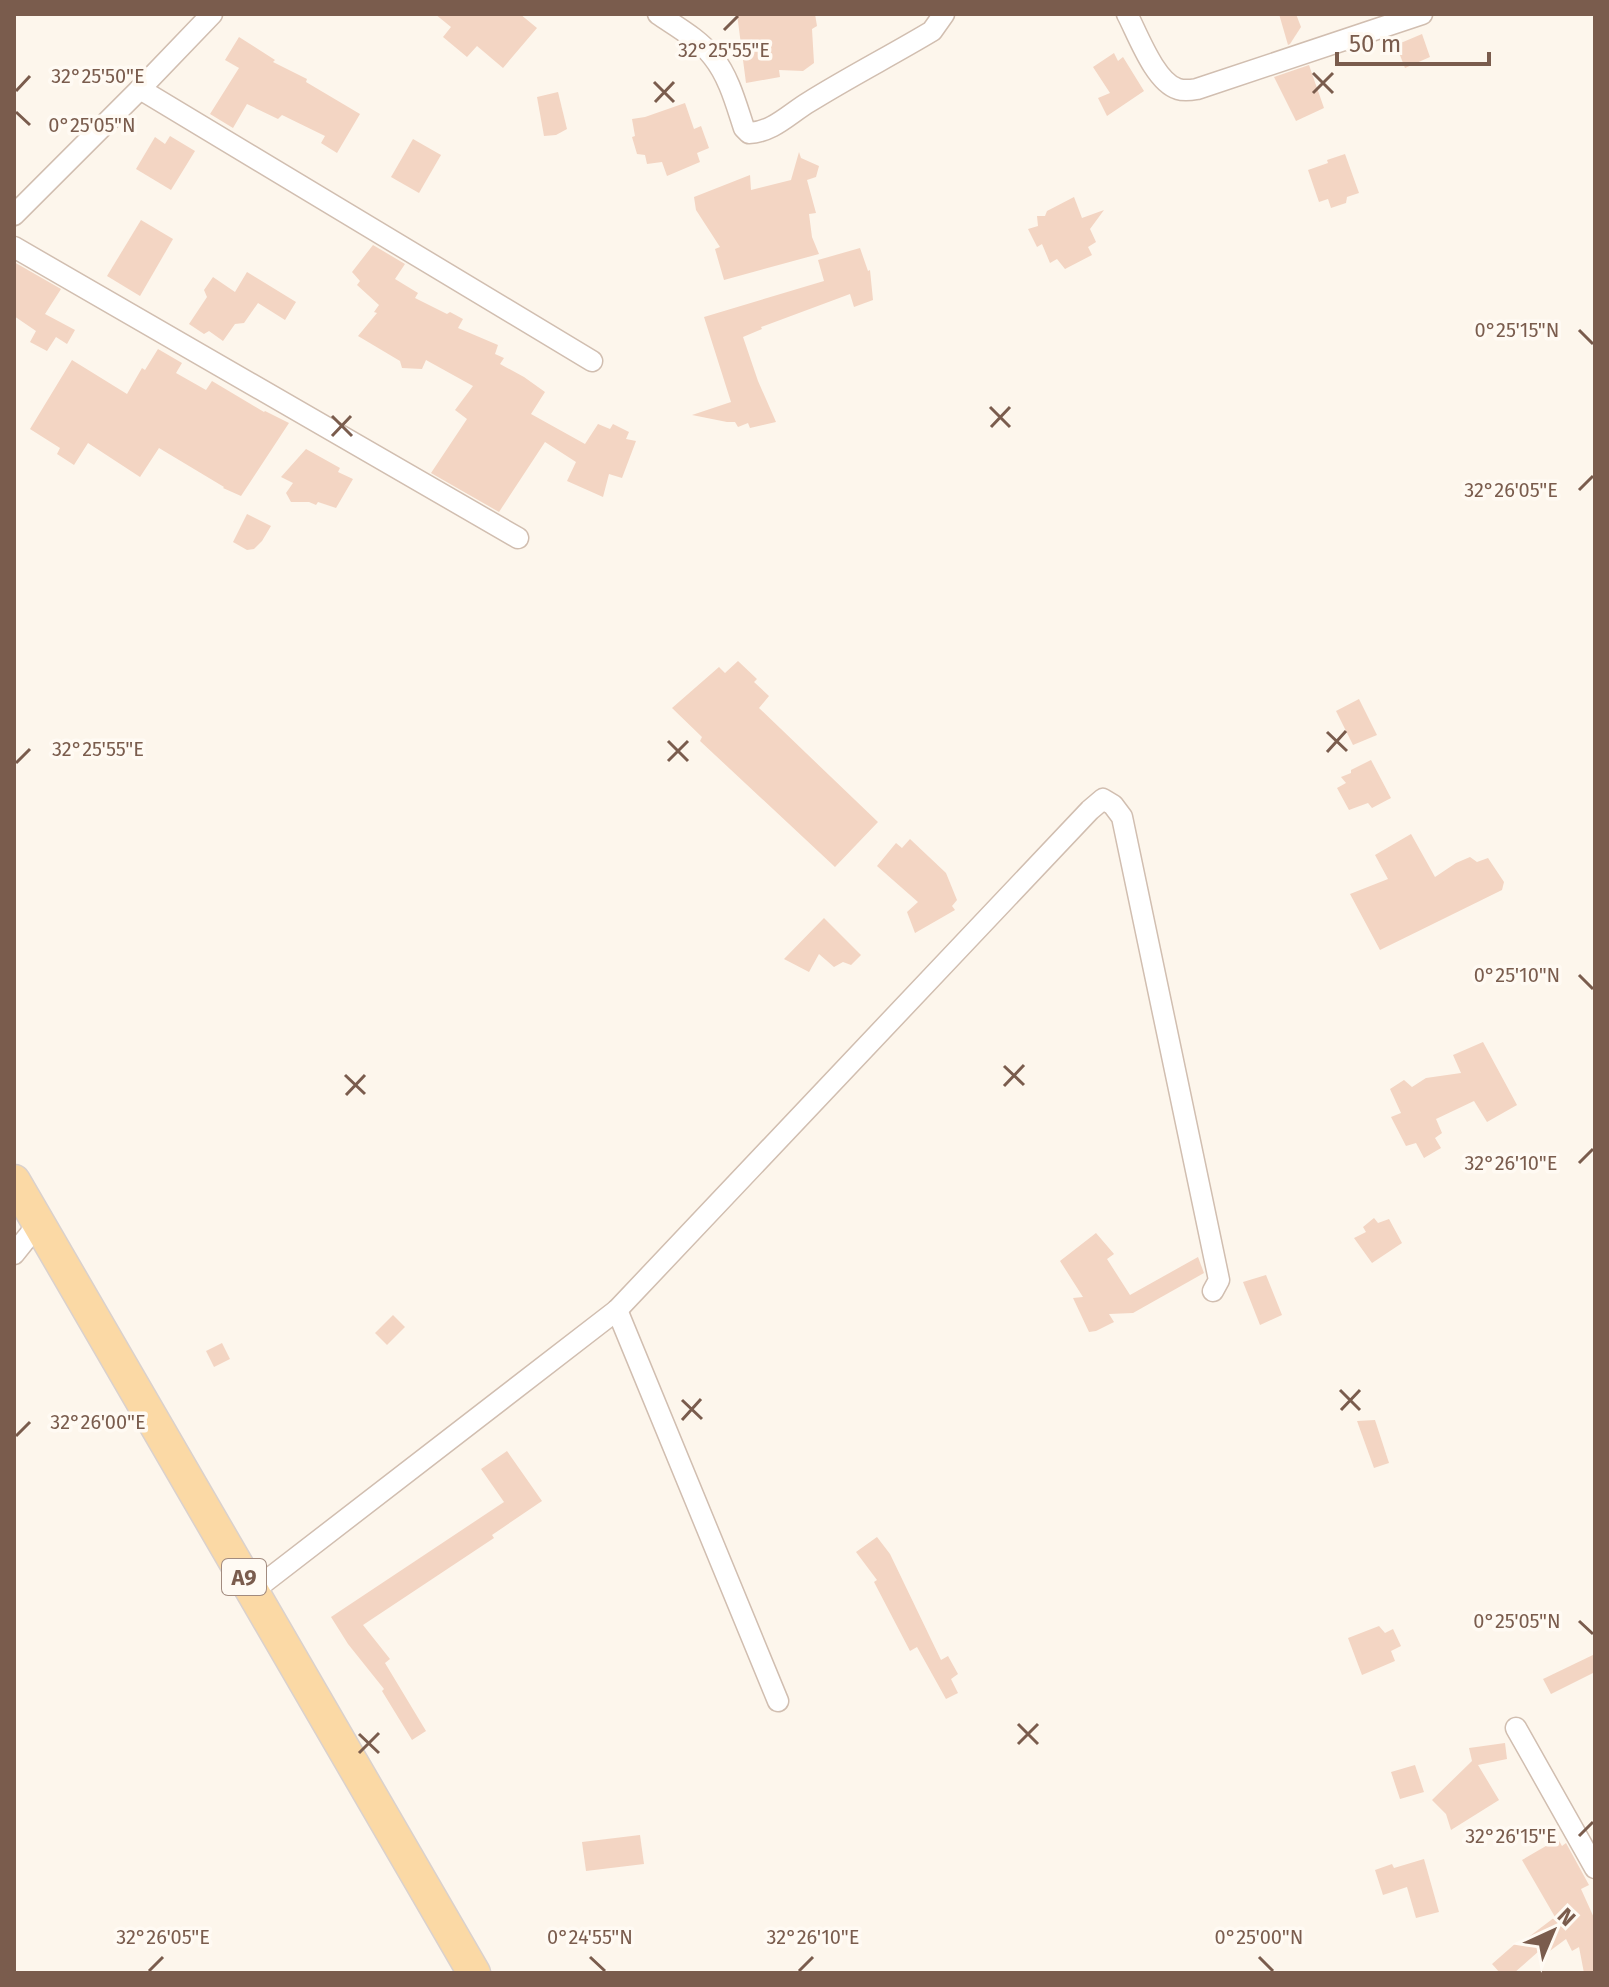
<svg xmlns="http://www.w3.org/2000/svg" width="1609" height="1987" font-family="'Fira Sans',sans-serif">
	<rect width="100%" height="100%" fill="#fdf6ec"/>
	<g fill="#f3d5c3">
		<path d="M435,14H520L537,28L503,68L477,46L467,57L443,37L451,27Z"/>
		<path d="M737,14H815L817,26L812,29L814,63L803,71L779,70L780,77L746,83Z"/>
		<path d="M1279,14H1296L1301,27L1290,44L1288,45Z"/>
		<path d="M1422,34L1430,57L1405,68L1396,45Z"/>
		<path d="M239,37L275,60L273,62L307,79L306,82L360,114L337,153L321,143L325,136L282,115L278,119L247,104L233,128L210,114L239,68L225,60Z"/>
		<path d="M1114,53L1118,61L1123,57L1144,91L1107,116L1098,98L1110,93L1093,67Z"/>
		<path d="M1309,65L1324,108L1296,121L1274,77Z"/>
		<path d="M558,92L567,129L556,135L544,136L537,97Z"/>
		<path d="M685,103L694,129L701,126L709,148L697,153L700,162L667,176L662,162L647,164L645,155L637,154L632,137L635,136L632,119L645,117Z"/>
		<path d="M170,136L195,151L171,190L136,169L155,137L165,144Z"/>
		<path d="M413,139L441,155L419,193L391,177Z"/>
		<path d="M799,152L801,158L819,166L816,177L807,180L816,213L809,214L812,237L819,254L724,280L715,249L720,247L696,210L694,197L750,175L751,190L791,180Z"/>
		<path d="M1345,154L1359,193L1347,197L1346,203L1331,208L1328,199L1319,202L1308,170L1328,163L1327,160Z"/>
		<path d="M1074,197L1082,218L1104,210L1090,229L1096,242L1088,247L1092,255L1065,269L1057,259L1050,263L1042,244L1037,247L1028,229L1038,226L1037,216H1045L1047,211Z"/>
		<path d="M141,220L173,239L140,296L107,276Z"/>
		<path d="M373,245L405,264L395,279L418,293L415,298L447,314L450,312L463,319L458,328L498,345L495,354L504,358L500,364L524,377L545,392L531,414L585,444L598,424L610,429L613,424L629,432L626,439L636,441L622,478L609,474L603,497L567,481L576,462L545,442L499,512L431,473L467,419L455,410L473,386L426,360L422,369L402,368L400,361L358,336L377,313L374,312L379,305L357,285L360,281L352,272Z"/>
		<path d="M860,248L868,271L870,270L873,300L854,307L850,294L761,327L762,329L743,337L758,381L776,422L750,428L748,423L738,427L735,422H727L692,415L731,402L704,317L824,281L818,260Z"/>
		<path d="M14,262L61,289L45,314L75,330L67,344L56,337L47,351L30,342L36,331L14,316Z"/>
		<path d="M247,272L296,302L285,320L258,303L244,323L235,324L223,341L209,331L204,334L189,324L207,297L204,290L213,277L235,292Z"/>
		<path d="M158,349L182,363L176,373L206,390L212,381L264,412L265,411L289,423L241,496L223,488L224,487L159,448L140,477L88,443L74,465L57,454L60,448L30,429L72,360L127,394L142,368L145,370Z"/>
		<path d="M306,449L340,468L338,472L353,479L336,508L318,502L316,505L309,502H291L286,493L293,483L281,477Z"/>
		<path d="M247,514L271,526L262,541L254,549L247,550L233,542Z"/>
		<path d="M738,661L757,679L754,682L769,696L759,708L878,822L835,867L700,741L702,737L672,708L719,667L725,673Z"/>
		<path d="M1359,699L1377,735L1353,745L1336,711Z"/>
		<path d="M1371,760L1391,798L1372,808L1368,803L1349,810L1337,788L1346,783L1341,777L1351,773V770Z"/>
		<path d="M1411,834L1435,877L1456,863L1470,857L1477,862L1488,858L1504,882L1502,890L1380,950L1350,894L1388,879L1375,855Z"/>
		<path d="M910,839L946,873L957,900L952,906L955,910L915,933L907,912L918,902L877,866L896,843L902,848Z"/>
		<path d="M824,918L861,955L851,965L843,962L834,967L819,954L809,972L784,959Z"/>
		<path d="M1483,1042L1517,1105L1487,1122L1474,1101L1436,1119L1442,1133L1435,1138L1441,1148L1424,1158L1416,1143L1406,1146L1391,1117L1401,1113L1390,1089L1404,1080L1412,1087L1426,1078L1461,1073L1453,1055Z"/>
		<path d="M1374,1218L1378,1223L1389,1219L1402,1243L1372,1263L1354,1238L1366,1232L1363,1227Z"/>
		<path d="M1096,1233L1114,1254L1107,1259L1130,1295L1198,1257L1204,1273L1133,1313L1109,1314L1114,1322L1096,1331L1089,1332L1073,1298L1083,1297L1060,1261Z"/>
		<path d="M1266,1275L1282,1315L1260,1325L1243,1282Z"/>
		<path d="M393,1315L405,1327L387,1345L375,1333Z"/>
		<path d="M222,1343L230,1359L214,1367L206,1351Z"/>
		<path d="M1375,1420L1389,1463L1374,1468L1357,1421Z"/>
		<path d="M507,1451L542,1501L492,1535L494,1538L363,1625L390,1659L385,1663L426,1731L412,1740L382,1691L384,1689L348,1644L331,1617L504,1502L481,1469Z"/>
		<path d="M877,1537L890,1554L941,1660L948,1656L958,1674L951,1679L958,1693L946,1699L917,1647L910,1651L874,1582L877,1580L856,1552Z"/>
		<path d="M1379,1626L1385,1633L1393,1629L1401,1646L1391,1651L1395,1661L1362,1675L1348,1638Z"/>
		<path d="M1595,1654V1672L1551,1694L1543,1679Z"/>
		<path d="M1505,1743L1507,1759L1478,1765L1499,1800L1451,1830L1446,1814L1432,1800L1472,1761L1469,1748Z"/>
		<path d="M1415,1765L1424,1792L1400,1799L1391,1772Z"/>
		<path d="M640,1835L644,1864L586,1871L582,1842Z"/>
		<path d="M1558,1839L1562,1846L1566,1843L1589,1885L1581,1889L1595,1920V1973H1584L1579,1947L1572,1951L1566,1939L1543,1956L1539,1951L1514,1973H1500L1492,1964L1516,1943L1518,1945L1555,1917L1522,1860Z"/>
		<path d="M1424,1859L1439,1912L1416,1918L1407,1887L1383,1895L1375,1870L1392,1864L1394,1868Z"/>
	</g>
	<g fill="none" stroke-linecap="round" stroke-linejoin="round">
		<g stroke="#d1beb0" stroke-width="23">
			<g id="street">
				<path d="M658,14C677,27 699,39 713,57C729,77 736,104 744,128L749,133C773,132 789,114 809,102C849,77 892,55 932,31L944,14"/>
				<path d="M1127,14C1138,35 1155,82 1178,89C1184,91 1191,90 1197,89L1422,14"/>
				<path d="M140,89L592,361"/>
				<path d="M14,215L140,89L212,14"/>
				<path d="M14,247L518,538"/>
				<path d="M14,1254L38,1224"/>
				<path d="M617,1310L778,1701"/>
				<path d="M253,1591L617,1310L1090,810L1103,799L1113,805L1122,817L1219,1280L1213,1291"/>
				<path d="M1516,1728L1595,1868"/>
			</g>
		</g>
		<g stroke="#dad1cd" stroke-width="35">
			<path id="primary" d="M14,1181L474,1973"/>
		</g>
		<use href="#street" stroke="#fff" stroke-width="20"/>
		<use href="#primary" stroke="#fbd9a5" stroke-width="32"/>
	</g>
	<path fill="none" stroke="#7a5c4d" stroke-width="3" d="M724,30L738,16M1313,73L1333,93M654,82L674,102M16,91L30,76M1313,93L1333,73M655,102L674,82M16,112L30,125M1579,330L1593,344M990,407L1010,427M332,416L352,436M991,427L1010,407M332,436L351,416M1579,490L1593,476M1327,732L1347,751M668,741L688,761M1327,752L1346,731M668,761L688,741M16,763L30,749M1579,975L1593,989M1004,1066L1024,1085M345,1075L365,1094M1004,1086L1024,1065M346,1095L365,1075M1579,1163L1593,1149M1340,1390L1360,1410M682,1400L702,1419M1341,1410L1360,1390M682,1420L701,1399M16,1436L30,1422M1579,1621L1593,1634M1018,1724L1038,1744M359,1734L379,1753M1018,1744L1038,1724M359,1753L379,1733M1579,1836L1593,1822M590,1957L605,1971M1259,1957L1273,1971M149,1971L163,1957M799,1971L813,1957"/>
	<g text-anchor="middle" stroke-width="7" stroke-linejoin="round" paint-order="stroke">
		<rect fill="#fffaf3" stroke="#a28b7f" stroke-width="2" x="222" y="1559" width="44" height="36" rx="6"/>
		<g font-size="22" font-weight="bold" fill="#7a5c4d">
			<text x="244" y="1585">A9</text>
		</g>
	</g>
	<g font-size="20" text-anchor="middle" fill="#7a5c4d" stroke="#fffaf3" stroke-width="7" stroke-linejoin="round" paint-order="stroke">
		<text x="724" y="57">32°25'55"E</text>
		<text x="98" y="83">32°25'50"E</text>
		<text x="92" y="132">0°25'05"N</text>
		<text x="1517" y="337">0°25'15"N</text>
		<text x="1511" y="497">32°26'05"E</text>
		<text x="98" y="756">32°25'55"E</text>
		<text x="1517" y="982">0°25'10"N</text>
		<text x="1511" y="1170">32°26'10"E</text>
		<text x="98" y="1429">32°26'00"E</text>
		<text x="1517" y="1628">0°25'05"N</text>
		<text x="1511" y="1843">32°26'15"E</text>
		<text x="163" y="1944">32°26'05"E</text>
		<text x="813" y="1944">32°26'10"E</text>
		<text x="590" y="1944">0°24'55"N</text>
		<text x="1259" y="1944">0°25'00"N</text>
	</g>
	<rect width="1609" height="1987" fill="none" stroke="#7a5c4d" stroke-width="32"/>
	<g transform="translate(1553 1931) rotate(44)" stroke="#fffaf3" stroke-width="6" paint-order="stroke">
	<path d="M0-6L14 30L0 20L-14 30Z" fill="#7a5c4d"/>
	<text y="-12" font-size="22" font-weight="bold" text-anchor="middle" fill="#7a5c4d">N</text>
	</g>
	<path d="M1337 52v12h152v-12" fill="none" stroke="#7a5c4d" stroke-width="4"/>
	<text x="1349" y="52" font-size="24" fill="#7a5c4d" stroke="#fffaf3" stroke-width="6" paint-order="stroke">50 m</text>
</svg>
